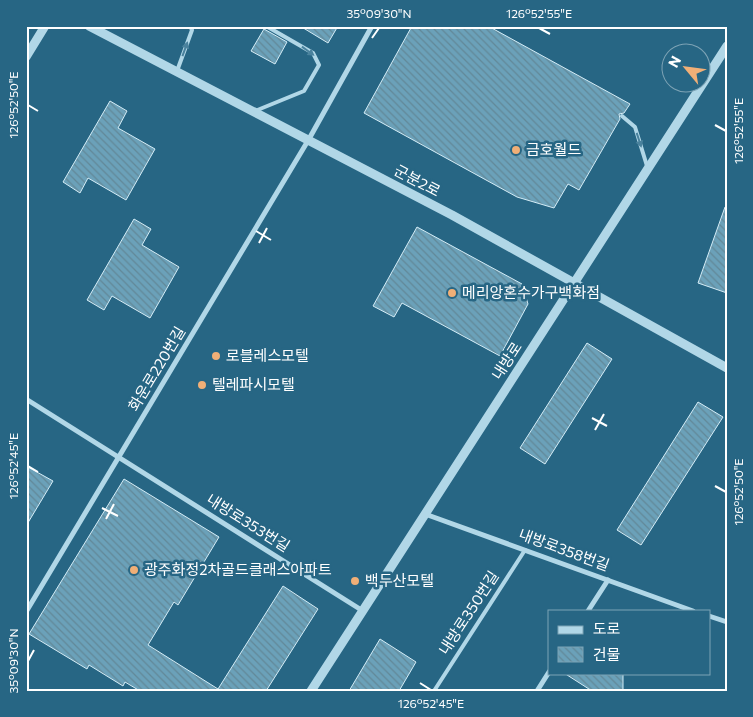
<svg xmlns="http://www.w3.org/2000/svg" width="753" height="717" font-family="Commissioner,'Noto Sans KR',sans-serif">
	<defs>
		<pattern id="building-back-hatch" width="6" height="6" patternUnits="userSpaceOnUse" patternTransform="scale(1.25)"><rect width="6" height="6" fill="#6ba1b9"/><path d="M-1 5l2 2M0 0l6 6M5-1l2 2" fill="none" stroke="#628898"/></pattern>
	</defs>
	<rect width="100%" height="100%" fill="#276684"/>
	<g fill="url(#building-back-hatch)" stroke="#d4ecf6">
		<path d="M300,26H338L328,43Z"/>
		<path d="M412,26H488L630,104L624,113L619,114L620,119L579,190L568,184L554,208L517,197L364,113Z"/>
		<path d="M264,29L287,42L275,64L251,51Z"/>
		<path d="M110,101L127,111L118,128L155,149L126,200L88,178L80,193L63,182Z"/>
		<path d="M725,207L727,208V293L698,283Z"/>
		<path d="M134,219L151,229L142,245L179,267L150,318L112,296L104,310L87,300Z"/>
		<path d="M417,227L522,284L528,304L500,356L402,303L394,317L373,306Z"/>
		<path d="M587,343L612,359L545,464L520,448Z"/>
		<path d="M698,402L723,417L641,545L617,530Z"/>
		<path d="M26,466L53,481L26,526Z"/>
		<path d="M124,479L219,537L178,605L174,602L148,645L218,689L283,586L318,609L266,691H140L125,682L123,686L89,665L87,669L29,634Z"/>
		<path d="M380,639L416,662L399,691H349Z"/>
		<path d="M564,673H623V691H592Z"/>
	</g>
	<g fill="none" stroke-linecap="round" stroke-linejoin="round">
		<g stroke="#b1d7e7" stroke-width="4">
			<path d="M177,71L192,30L190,26"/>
			<path d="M255,111L304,91L319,65L313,53L266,26"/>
			<path d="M622,116L635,127L647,166"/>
			<path d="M434,691L525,550"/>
		</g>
		<g stroke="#b1d7e7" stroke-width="5">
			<path d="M26,399L363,611"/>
			<path d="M425,514L693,611"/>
			<path d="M588,611L608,580"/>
			<path d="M26,612L309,139L372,26"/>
			<path d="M709,616L727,622"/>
			<path d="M537,691L549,672"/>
		</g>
		<g stroke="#b1d7e7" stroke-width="9">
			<path d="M89,26L452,215L727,368"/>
			<path d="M26,57L45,26"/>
			<path d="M311,691L727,46"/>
		</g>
	</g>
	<defs><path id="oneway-solid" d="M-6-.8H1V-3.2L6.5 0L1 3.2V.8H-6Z" transform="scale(1.25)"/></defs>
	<g fill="#4a829d">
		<use href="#oneway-solid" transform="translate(185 49) rotate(-70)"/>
		<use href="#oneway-solid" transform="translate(308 51) rotate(36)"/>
		<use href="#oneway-solid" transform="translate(639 140) rotate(72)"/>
	</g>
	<path fill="none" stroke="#fff" stroke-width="2" d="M539,28L550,34M372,38L379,28M28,105L38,111M715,125L726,131M256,231L271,240M259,243L267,228M592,418L607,426M595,430L604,414M28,466L38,472M715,486L726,492M102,508L118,516M106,519L114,504M28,661L34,650M420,683L431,690"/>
	<g fill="#f0af77" stroke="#276684" stroke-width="2">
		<circle cx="516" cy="150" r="5"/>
		<circle cx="452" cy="293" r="5"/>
		<circle cx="216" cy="356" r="5"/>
		<circle cx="202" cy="385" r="5"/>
		<circle cx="134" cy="570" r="5"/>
		<circle cx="355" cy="581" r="5"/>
	</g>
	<g text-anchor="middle" stroke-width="5" stroke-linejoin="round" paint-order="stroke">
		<g font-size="15" fill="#fff" stroke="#276684" text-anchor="start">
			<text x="526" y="155">금호월드</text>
			<text x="462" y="298">메리앙혼수가구백화점</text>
			<text x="226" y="361">로블레스모텔</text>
			<text x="212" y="390">텔레파시모텔</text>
			<text x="144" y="575">광주화정2차골드클래스아파트</text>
			<text x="365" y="586">백두산모텔</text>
		</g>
		<g font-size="15" fill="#fff" stroke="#276684">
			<text transform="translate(417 181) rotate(28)" y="5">군분2로</text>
			<text transform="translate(507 361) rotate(-57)" y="5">내방로</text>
			<text transform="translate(157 369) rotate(-59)" y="5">화운로220번길</text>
			<text transform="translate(248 523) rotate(32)" y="5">내방로353번길</text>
			<text transform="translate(564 550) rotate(20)" y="5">내방로358번길</text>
			<text transform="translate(469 613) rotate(-57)" y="5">내방로350번길</text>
		</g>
	</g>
	<rect width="753" height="717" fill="none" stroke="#276684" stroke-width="55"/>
	<rect x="548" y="610" width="162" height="65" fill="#276684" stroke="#7da3b5"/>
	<rect x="558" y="626" width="25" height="8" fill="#b1d7e7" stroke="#7da3b5"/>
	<text x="593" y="634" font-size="15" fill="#ffffff">도로</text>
	<rect x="558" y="647" width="25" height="15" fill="url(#building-back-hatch)" stroke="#7da3b5"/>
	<text x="593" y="660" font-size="15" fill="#ffffff">건물</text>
	<g transform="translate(686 68) rotate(299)"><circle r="24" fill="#276684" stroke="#7da3b5"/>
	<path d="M0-4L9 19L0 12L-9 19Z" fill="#f0af77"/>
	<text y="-8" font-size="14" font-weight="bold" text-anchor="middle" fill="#ffffff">N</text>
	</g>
	<rect x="28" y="28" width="698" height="662" fill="none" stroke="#fff" stroke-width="2"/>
	<g font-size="12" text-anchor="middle" fill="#fff">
		<text x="379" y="18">35°09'30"N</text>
		<text x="539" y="18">126°52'55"E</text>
		<text transform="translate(14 105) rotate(-90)" y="4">126°52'50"E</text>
		<text transform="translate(739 131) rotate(-90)" y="4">126°52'55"E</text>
		<text transform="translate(14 466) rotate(-90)" y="4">126°52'45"E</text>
		<text transform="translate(739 492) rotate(-90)" y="4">126°52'50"E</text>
		<text transform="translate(14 661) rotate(-90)" y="4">35°09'30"N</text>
		<text x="431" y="708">126°52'45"E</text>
	</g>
</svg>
